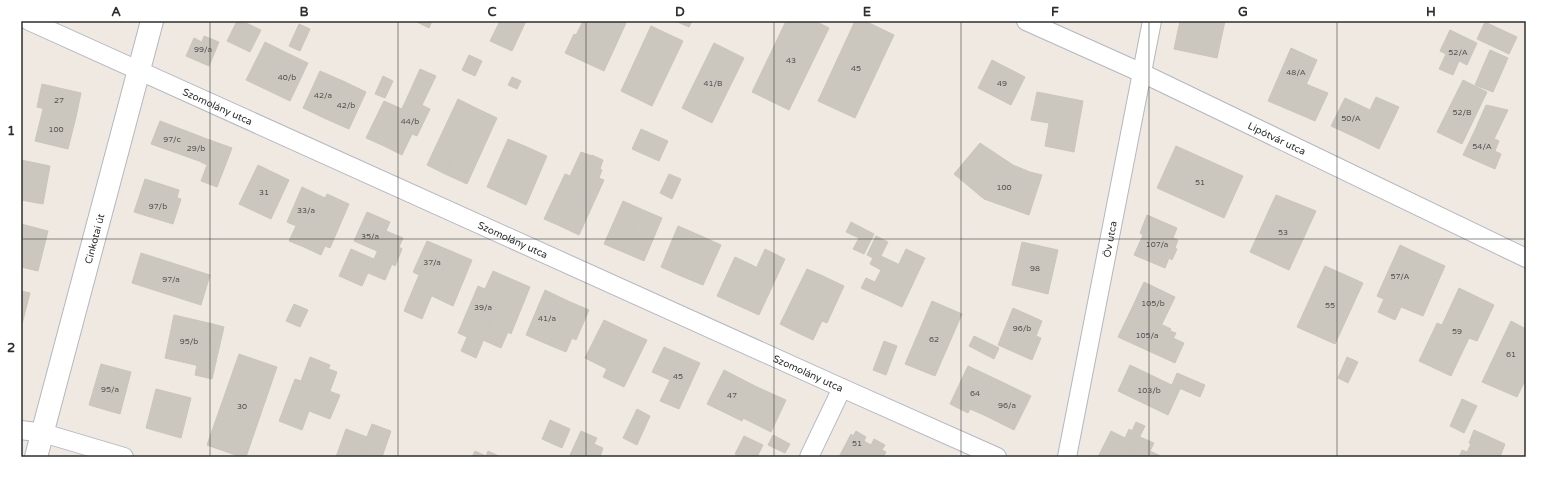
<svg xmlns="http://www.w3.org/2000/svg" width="1547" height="478" font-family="'Varela Round',sans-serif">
	<rect width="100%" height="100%" fill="#efe9e1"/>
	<g fill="#cbc7bf" stroke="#cbc5ba">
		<path d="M237,21H242L261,30L250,52L227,41Z"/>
		<path d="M415,21H432L429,28Z"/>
		<path d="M500,21H526L512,51L490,41Z"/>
		<path d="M583,21H622L626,23L604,71L565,53L574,34L576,35Z"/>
		<path d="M675,21H692L689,27Z"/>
		<path d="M786,21H815L829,28L789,110L752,92Z"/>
		<path d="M855,21H865L894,35L855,118L818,101Z"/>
		<path d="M1180,21H1225L1217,58L1174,49Z"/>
		<path d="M1485,22L1517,37L1509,54L1477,39Z"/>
		<path d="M299,24L310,29L300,51L289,46Z"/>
		<path d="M651,26L683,41L652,106L621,91Z"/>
		<path d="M1450,30L1477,43L1467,65L1459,61L1453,75L1439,69L1446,54L1440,51Z"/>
		<path d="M204,36L219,42L209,66L186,56L194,38L202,42Z"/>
		<path d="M265,42L285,52L267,90L246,80Z"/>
		<path d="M714,43L744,58L712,123L682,108Z"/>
		<path d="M1291,48L1317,60L1294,112L1268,101Z"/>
		<path d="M1490,50L1508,58L1493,92L1475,85Z"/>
		<path d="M285,52L308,63L290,101L267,90Z"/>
		<path d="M469,55L482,61L475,76L462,70Z"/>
		<path d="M992,60L1025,77L1011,105L978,88Z"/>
		<path d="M420,69L436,76L422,105L407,98Z"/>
		<path d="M320,71L343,81L326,119L303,108Z"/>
		<path d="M383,76L393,81L385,98L375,94Z"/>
		<path d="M512,77L521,81L517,89L508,85Z"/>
		<path d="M1463,80L1487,92L1462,144L1437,132Z"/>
		<path d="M343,81L366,92L349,129L326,119Z"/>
		<path d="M42,84L81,93L76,117L37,107Z"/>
		<path d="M1306,84L1328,93L1315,121L1294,112Z"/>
		<path d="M1037,92L1083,101L1074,152L1045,146L1049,123L1031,120Z"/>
		<path d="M1376,97L1399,107L1379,149L1357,138Z"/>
		<path d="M407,98L430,109L417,136L412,134L402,155L384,146Z"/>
		<path d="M1345,98L1370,110L1357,138L1331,126Z"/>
		<path d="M458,99L476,108L445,174L427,165Z"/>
		<path d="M384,101L402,109L384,146L366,138Z"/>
		<path d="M1486,105L1508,110L1494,139L1475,130Z"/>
		<path d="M476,108L497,118L467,184L445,174Z"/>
		<path d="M43,109L76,117L68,149L35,141Z"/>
		<path d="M160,121L194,134L185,156L151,144Z"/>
		<path d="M641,129L668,141L659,161L632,149Z"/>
		<path d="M1475,130L1499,141L1495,151L1501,154L1495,169L1463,155Z"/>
		<path d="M194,134L207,139L199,161L185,156Z"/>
		<path d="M207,139L232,148L217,187L201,181L207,165L199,161Z"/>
		<path d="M508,139L527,147L505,195L487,187Z"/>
		<path d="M980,143L1013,165L1030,172L1042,175L1029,215L984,199L954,174Z"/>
		<path d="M1176,146L1243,176L1224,218L1157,188Z"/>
		<path d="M527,147L547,156L526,205L505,195Z"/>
		<path d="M581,152L592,156L560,226L544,219L565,174L570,176Z"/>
		<path d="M592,155L603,160L600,169L602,170L599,178L604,180L579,235L560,226Z"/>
		<path d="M21,160L50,166L43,204L21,200Z"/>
		<path d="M258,165L289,180L271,219L239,204Z"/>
		<path d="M669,174L681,179L672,199L660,193Z"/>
		<path d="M145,179L179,190L177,198L181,199L173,224L134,212Z"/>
		<path d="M302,187L325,198L304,247L289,241L296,226L287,222Z"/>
		<path d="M327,194L349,204L330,248L325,246L321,255L304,247Z"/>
		<path d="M1276,195L1316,211L1289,270L1250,252Z"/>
		<path d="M623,201L641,209L623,252L604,244Z"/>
		<path d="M641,209L662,218L644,261L623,252Z"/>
		<path d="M367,212L390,222L377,251L354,241Z"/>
		<path d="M1147,215L1177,228L1173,238L1178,240L1175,248L1177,249L1172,260L1169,258L1165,268L1134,255L1143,235L1140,233Z"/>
		<path d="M851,222L874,234L864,254L853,249L859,238L846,232Z"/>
		<path d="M21,224L48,231L38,271L21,267Z"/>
		<path d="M678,226L699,235L681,276L661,267Z"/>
		<path d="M386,231L403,238L399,247L402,249L395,266L392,264L385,280L368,273Z"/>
		<path d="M699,235L721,245L703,285L681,276Z"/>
		<path d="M876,236L888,242L881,256L898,264L883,298L861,288L866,278L875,282L881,270L870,264L873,258L867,255Z"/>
		<path d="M427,241L451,251L429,302L411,294L419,275L413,272Z"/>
		<path d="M1022,242L1058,250L1048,294L1012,285Z"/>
		<path d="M1400,245L1423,256L1401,307L1377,296Z"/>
		<path d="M351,249L374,259L362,286L339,276Z"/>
		<path d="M765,249L785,259L759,315L739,306Z"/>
		<path d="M906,249L925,258L902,307L883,298Z"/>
		<path d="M451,251L472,260L453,306L432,296Z"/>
		<path d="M141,253L210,275L201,305L132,283Z"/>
		<path d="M1423,256L1445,266L1423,316L1401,307Z"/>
		<path d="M735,257L756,267L739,306L717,296Z"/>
		<path d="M1325,266L1363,283L1335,344L1297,327Z"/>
		<path d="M807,269L823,276L796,332L780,324Z"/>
		<path d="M493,271L509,278L476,358L461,351L467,337L458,333L478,286L485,289Z"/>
		<path d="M823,276L844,286L827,323L822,321L813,340L796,332Z"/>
		<path d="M509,278L530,287L511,334L508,332L501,348L483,340Z"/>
		<path d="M1144,282L1175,297L1162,324L1131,310Z"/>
		<path d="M1459,288L1494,305L1477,341L1469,338L1451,376L1419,361L1437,323L1442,325Z"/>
		<path d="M545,290L568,301L549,345L526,335Z"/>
		<path d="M21,291L30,293L21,328Z"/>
		<path d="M411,294L429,302L422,319L404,311Z"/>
		<path d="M1384,299L1401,307L1395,320L1378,312Z"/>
		<path d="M568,301L589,310L576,340L572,338L566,352L549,345Z"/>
		<path d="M932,301L962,314L935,376L905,364Z"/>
		<path d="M294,304L308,310L300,327L286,321Z"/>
		<path d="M1013,308L1042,321L1036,336L1041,338L1032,360L998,345Z"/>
		<path d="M1131,310L1171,329L1170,331L1176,333L1164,358L1118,337Z"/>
		<path d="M174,315L213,324L204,367L165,358Z"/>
		<path d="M604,320L625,330L607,369L585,358Z"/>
		<path d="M1511,321L1526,329V379L1517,397L1482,382Z"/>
		<path d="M213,324L224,327L212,379L195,375L197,365L204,367Z"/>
		<path d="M625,330L647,340L624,387L603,377Z"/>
		<path d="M974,336L999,348L994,359L969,346Z"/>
		<path d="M1173,338L1184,343L1175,363L1164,358Z"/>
		<path d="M884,341L897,346L886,375L873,370Z"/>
		<path d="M664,347L700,363L679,409L660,401L670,380L652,372Z"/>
		<path d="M239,354L277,367L246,457H241L207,445Z"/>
		<path d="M310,357L330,365L321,388L340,395L330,419L309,411L302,430L279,421L295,379L301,381Z"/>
		<path d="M1347,357L1358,362L1348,383L1338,378Z"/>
		<path d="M101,364L131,372L120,414L89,405Z"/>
		<path d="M1130,365L1180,389L1168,415L1118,391Z"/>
		<path d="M968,366L1000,381L984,415L970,409L968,413L950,404Z"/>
		<path d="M329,369L337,372L330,391L321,388Z"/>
		<path d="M724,370L757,387L742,421L707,404Z"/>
		<path d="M1177,373L1205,385L1200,397L1172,385Z"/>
		<path d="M1000,381L1031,396L1014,430L984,415Z"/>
		<path d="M757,387L786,400L771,432L743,418Z"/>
		<path d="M156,389L191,398L181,438L146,428Z"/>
		<path d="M1462,399L1477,406L1464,433L1450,426Z"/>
		<path d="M637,409L650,416L637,445L623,438Z"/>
		<path d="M550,420L570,429L562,448L542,439Z"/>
		<path d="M1136,422L1145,426L1130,457H1098L1111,431L1125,438L1129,429L1132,431Z"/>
		<path d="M372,424L391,431L382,457H359Z"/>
		<path d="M346,429L367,437L359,457H336Z"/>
		<path d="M1474,430L1505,444L1500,457H1459L1462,450L1467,452L1471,444L1469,443Z"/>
		<path d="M581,431L597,438L594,444L603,448L600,457H574L570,455Z"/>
		<path d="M856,431L866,437L864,441L871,445L874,439L885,445L882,450L886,452L883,457H839L851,434L853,436Z"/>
		<path d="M773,435L790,444L785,453L768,445Z"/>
		<path d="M744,436L763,445L757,457H741L735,454Z"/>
		<path d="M1140,437L1154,443L1150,451L1163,457H1130Z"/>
		<path d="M475,451L486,456L488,451L501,457H472Z"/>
	</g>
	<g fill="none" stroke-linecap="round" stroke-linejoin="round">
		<g stroke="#b4b7c1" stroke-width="20">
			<g id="minor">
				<path id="s1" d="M29,21L842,388L997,457"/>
				<path id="s2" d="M1026,21L1142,73L1526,258"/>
				<path d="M21,430L43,433L124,457"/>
				<path d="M809,457L842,388"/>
				<path id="s3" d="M1067,457L1152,21"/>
			</g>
		</g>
		<g stroke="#b4b7c1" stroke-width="24">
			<g id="tertiary">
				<path id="s4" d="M36,457L152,21"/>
			</g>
		</g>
		<use href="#minor" stroke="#fff" stroke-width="18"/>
		<use href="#tertiary" stroke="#fff" stroke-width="22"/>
	</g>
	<path fill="none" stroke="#2e2e2e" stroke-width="1" stroke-opacity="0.55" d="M210,21V457M398,21V457M586,21V457M774,21V457M961,21V457M1149,21V457M1337,21V457M21,239H1526"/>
	<g text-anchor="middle" stroke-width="3" stroke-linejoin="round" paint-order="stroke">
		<g font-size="8" fill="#555452">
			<text x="203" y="52">99/a</text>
			<text x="1458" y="55">52/A</text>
			<text x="791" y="63">43</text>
			<text x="856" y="71">45</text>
			<text x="1296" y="75">48/A</text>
			<text x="287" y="80">40/b</text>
			<text x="713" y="86">41/B</text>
			<text x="1002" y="86">49</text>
			<text x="323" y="98">42/a</text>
			<text x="59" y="103">27</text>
			<text x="346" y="108">42/b</text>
			<text x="1462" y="115">52/B</text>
			<text x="1351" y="121">50/A</text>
			<text x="410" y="124">44/b</text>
			<text x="56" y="132">100</text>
			<text x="172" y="142">97/c</text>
			<text x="1482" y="149">54/A</text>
			<text x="196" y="151">29/b</text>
			<text x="1200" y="185">51</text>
			<text x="1004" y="190">100</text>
			<text x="264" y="195">31</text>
			<text x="158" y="209">97/b</text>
			<text x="306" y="213">33/a</text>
			<text x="1283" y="235">53</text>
			<text x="370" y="239">35/a</text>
			<text x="1157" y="247">107/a</text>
			<text x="432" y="265">37/a</text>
			<text x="1035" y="271">98</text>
			<text x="1400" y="279">57/A</text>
			<text x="171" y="282">97/a</text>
			<text x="1153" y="306">105/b</text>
			<text x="1330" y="308">55</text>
			<text x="483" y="310">39/a</text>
			<text x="547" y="321">41/a</text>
			<text x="1022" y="331">96/b</text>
			<text x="1457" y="334">59</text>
			<text x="1147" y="338">105/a</text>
			<text x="934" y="342">62</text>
			<text x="189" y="344">95/b</text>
			<text x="1511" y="357">61</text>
			<text x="678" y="379">45</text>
			<text x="110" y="392">95/a</text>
			<text x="1149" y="393">103/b</text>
			<text x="975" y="396">64</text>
			<text x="732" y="398">47</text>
			<text x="1007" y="408">96/a</text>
			<text x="242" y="409">30</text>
			<text x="857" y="446">51</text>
		</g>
		<g font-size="10" fill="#2e2e2e" stroke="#fff">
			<text dy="4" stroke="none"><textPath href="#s1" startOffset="207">Szomolány utca</textPath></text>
			<text dy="4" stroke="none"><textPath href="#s2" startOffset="277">Lipótvár utca</textPath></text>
			<text dy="4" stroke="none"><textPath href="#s4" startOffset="226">Cinkotai út</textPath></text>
			<text dy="4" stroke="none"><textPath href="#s3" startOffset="222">Öv utca</textPath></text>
			<text dy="4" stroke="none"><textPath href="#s1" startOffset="531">Szomolány utca</textPath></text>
			<text dy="4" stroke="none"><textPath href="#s1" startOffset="855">Szomolány utca</textPath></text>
		</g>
	</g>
	<rect width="1547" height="478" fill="none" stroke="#ffffff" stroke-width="44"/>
	<rect x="22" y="22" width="1503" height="434" fill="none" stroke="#2e2e2e" stroke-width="1.5"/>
	<g font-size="13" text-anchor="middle" font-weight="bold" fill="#2e2e2e">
		<text x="116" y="16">A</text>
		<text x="304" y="16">B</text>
		<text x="492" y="16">C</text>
		<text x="680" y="16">D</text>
		<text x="867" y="16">E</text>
		<text x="1055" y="16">F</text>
		<text x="1243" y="16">G</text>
		<text x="1431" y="16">H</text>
		<text x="11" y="135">1</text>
		<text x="11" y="352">2</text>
	</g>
</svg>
